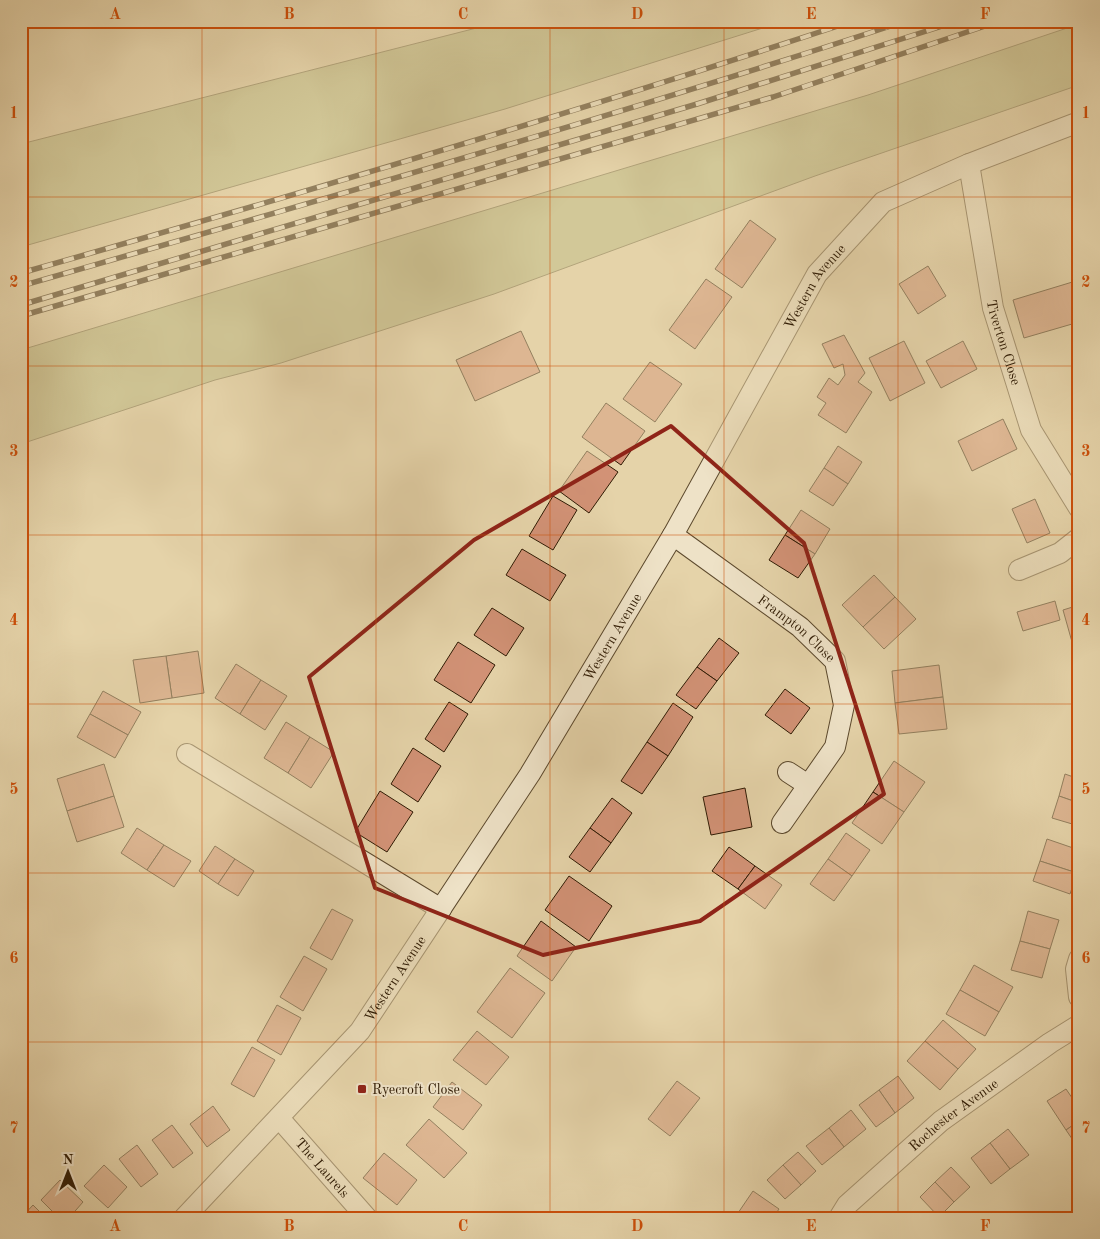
<svg xmlns="http://www.w3.org/2000/svg" width="1100" height="1239" font-family="'Old Standard TT',serif">
	<rect width="100%" height="100%" fill="#e5d3a9"/>
	<filter id="stains"><feTurbulence type="fractalNoise" baseFrequency=".004" numOctaves="4"/><feColorMatrix values="0 0 0 0 .2 0 0 0 0 .09 0 0 0 0 .02 0 0 0 .5 -.17"/></filter>
	<radialGradient id="worn" r=".72"><stop offset=".6" stop-color="#630" stop-opacity="0"/><stop offset="1" stop-color="#630" stop-opacity=".3"/></radialGradient>
	<g fill="#bbbb84" stroke="#756b44">
		<path d="M504,21H785L505,109L21,247V144Z"/>
		<path d="M1079,24V85L815,176L494,294L281,363L215,380L21,444V350L868,95Z"/>
	</g>
	<g fill="#d29276" stroke="#2f1b04">
		<path d="M750,220L776,239L742,288L715,269Z"/>
		<path d="M928,266L946,296L918,314L899,284Z"/>
		<path d="M706,279L732,297L695,349L669,330Z"/>
		<path d="M1079,280V322L1024,338L1013,300Z"/>
		<path d="M521,331L540,372L475,401L456,360Z"/>
		<path d="M844,335L865,373L858,382L872,392L846,433L818,415L826,403L817,397L829,378L838,385L845,375L843,364L834,368L822,344Z"/>
		<path d="M904,341L925,383L890,401L869,358Z"/>
		<path d="M963,341L977,369L941,388L926,361Z"/>
		<path d="M650,362L682,384L655,422L623,399Z"/>
		<path d="M606,403L645,431L621,465L582,437Z"/>
		<path d="M1003,419L1017,449L972,471L958,441Z"/>
		<path d="M838,446L862,462L848,484L824,468Z"/>
		<path d="M587,451L618,472L589,513L559,491Z"/>
		<path d="M824,468L848,484L833,506L809,491Z"/>
		<path d="M553,496L577,510L553,550L529,536Z"/>
		<path d="M1035,499L1050,533L1027,543L1012,509Z"/>
		<path d="M801,510L830,529L815,554L785,535Z"/>
		<path d="M785,535L815,554L798,578L769,560Z"/>
		<path d="M522,549L566,575L550,601L506,575Z"/>
		<path d="M874,575L895,597L863,627L842,605Z"/>
		<path d="M895,597L916,619L884,649L863,627Z"/>
		<path d="M1055,601L1060,620L1023,631L1017,612Z"/>
		<path d="M1079,605V640L1072,642L1063,610Z"/>
		<path d="M492,608L524,628L506,656L474,635Z"/>
		<path d="M719,638L739,653L717,681L697,667Z"/>
		<path d="M458,642L495,665L471,703L434,680Z"/>
		<path d="M198,651L204,693L172,698L166,656Z"/>
		<path d="M166,656L172,698L140,703L133,660Z"/>
		<path d="M236,664L261,680L240,714L215,698Z"/>
		<path d="M939,665L943,697L895,703L892,671Z"/>
		<path d="M697,667L717,681L696,709L676,695Z"/>
		<path d="M261,680L287,696L265,730L240,714Z"/>
		<path d="M785,689L810,708L791,734L765,715Z"/>
		<path d="M103,691L141,712L128,735L90,714Z"/>
		<path d="M943,697L947,729L899,734L895,703Z"/>
		<path d="M449,702L468,714L444,752L425,739Z"/>
		<path d="M673,703L693,717L668,756L647,742Z"/>
		<path d="M90,714L128,735L115,758L77,737Z"/>
		<path d="M286,722L310,737L288,773L264,758Z"/>
		<path d="M310,737L334,752L311,788L288,773Z"/>
		<path d="M647,742L668,756L642,794L621,781Z"/>
		<path d="M413,748L441,766L418,802L391,784Z"/>
		<path d="M894,761L925,782L904,812L873,792Z"/>
		<path d="M104,764L114,796L67,811L57,779Z"/>
		<path d="M1065,774L1079,779V803L1059,796Z"/>
		<path d="M745,788L752,827L711,835L703,797Z"/>
		<path d="M380,791L413,812L387,852L355,832Z"/>
		<path d="M873,792L904,812L882,844L852,823Z"/>
		<path d="M114,796L124,827L77,842L67,811Z"/>
		<path d="M1059,796L1079,803V826L1052,818Z"/>
		<path d="M612,798L632,813L611,843L590,828Z"/>
		<path d="M137,828L164,845L147,870L121,853Z"/>
		<path d="M590,828L611,843L590,872L569,857Z"/>
		<path d="M846,833L870,850L852,876L828,859Z"/>
		<path d="M1047,839L1079,850L1077,873L1040,861Z"/>
		<path d="M164,845L191,861L174,887L147,870Z"/>
		<path d="M215,846L235,859L218,884L199,871Z"/>
		<path d="M729,847L755,866L738,889L712,871Z"/>
		<path d="M235,859L254,871L238,896L218,884Z"/>
		<path d="M828,859L852,876L834,901L810,884Z"/>
		<path d="M1040,861L1077,873L1070,894L1033,881Z"/>
		<path d="M755,866L782,885L765,909L738,889Z"/>
		<path d="M569,876L612,906L589,941L545,910Z"/>
		<path d="M332,909L353,920L332,960L310,948Z"/>
		<path d="M1028,911L1059,920L1050,949L1020,941Z"/>
		<path d="M541,921L576,947L552,981L517,956Z"/>
		<path d="M1020,941L1050,949L1042,978L1011,970Z"/>
		<path d="M304,956L327,969L303,1011L280,997Z"/>
		<path d="M974,965L1013,987L999,1012L960,990Z"/>
		<path d="M510,968L545,993L512,1038L477,1012Z"/>
		<path d="M960,990L999,1012L985,1036L946,1014Z"/>
		<path d="M277,1005L301,1018L281,1055L257,1041Z"/>
		<path d="M943,1020L976,1049L958,1069L925,1041Z"/>
		<path d="M477,1031L509,1057L486,1085L453,1060Z"/>
		<path d="M925,1041L958,1069L940,1090L907,1061Z"/>
		<path d="M252,1047L275,1060L254,1097L231,1084Z"/>
		<path d="M898,1076L914,1098L895,1113L879,1090Z"/>
		<path d="M677,1081L700,1098L670,1136L648,1119Z"/>
		<path d="M452,1082L482,1105L463,1130L433,1107Z"/>
		<path d="M1066,1089L1079,1108V1121L1066,1130L1047,1101Z"/>
		<path d="M879,1090L895,1113L876,1127L859,1105Z"/>
		<path d="M213,1106L230,1130L207,1147L190,1124Z"/>
		<path d="M851,1110L866,1129L844,1147L829,1128Z"/>
		<path d="M429,1119L467,1153L444,1178L406,1145Z"/>
		<path d="M1079,1121V1149L1066,1130Z"/>
		<path d="M172,1125L193,1153L173,1168L152,1140Z"/>
		<path d="M829,1128L844,1147L822,1165L806,1146Z"/>
		<path d="M1008,1129L1029,1155L1010,1169L990,1143Z"/>
		<path d="M990,1143L1010,1169L991,1184L971,1158Z"/>
		<path d="M137,1145L158,1174L141,1187L119,1159Z"/>
		<path d="M798,1152L816,1171L801,1185L783,1165Z"/>
		<path d="M384,1153L417,1180L397,1205L363,1178Z"/>
		<path d="M104,1165L127,1187L108,1208L84,1186Z"/>
		<path d="M783,1165L801,1185L785,1199L767,1180Z"/>
		<path d="M951,1167L970,1187L954,1202L935,1182Z"/>
		<path d="M60,1180L83,1202L69,1218H59L41,1200Z"/>
		<path d="M935,1182L954,1202L939,1217L920,1197Z"/>
		<path d="M753,1191L779,1209L773,1218H745L738,1213Z"/>
		<path d="M33,1205L46,1218H21Z"/>
	</g>
	<g fill="none" stroke-linecap="round" stroke-linejoin="round">
		<g stroke="#5c492d" stroke-width="22">
			<g id="street">
				<path id="s1" d="M969,164L993,308L1031,430L1079,508"/>
				<path id="s2" d="M673,535L800,627L835,661L844,705L835,747L782,823"/>
				<path d="M1019,570L1060,553L1079,538"/>
				<path d="M187,754L441,909"/>
				<path d="M788,772L808,785"/>
				<path d="M1079,959L1076,969L1079,997"/>
				<path id="s3" d="M279,1118L367,1218"/>
				<path id="s4" d="M184,1218L360,1031L530,774L673,535L817,274L883,202L969,164L1079,122"/>
				<path id="s5" d="M839,1218L847,1205L941,1121L1050,1043L1079,1025"/>
			</g>
		</g>
		<use href="#street" stroke="#eee2c7" stroke-width="20"/>
		<g stroke="#2f1b04" stroke-width="5.5">
			<g id="rail">
				<path d="M21,273C300,194 578,112 853,21"/>
				<path d="M21,286C317,201 613,117 906,21"/>
				<path d="M21,305L697,104L958,21"/>
				<path d="M21,316L773,97L1000,21"/>
			</g>
		</g>
		<use href="#rail" stroke="#eee2c7" stroke-width="4" stroke-dasharray="11" stroke-linecap="butt"/>
	</g>
	<path d="M0 0H1100V1239H0ZM671,426L804,543L884,794L700,921L543,955L375,888L309,677L474,540Z" fill="#e5d3a9" fill-opacity=".55" fill-rule="evenodd"/>
	<path fill="none" stroke="#8f2418" stroke-width="4" stroke-linejoin="round" d="M671,426L804,543L884,794L700,921L543,955L375,888L309,677L474,540Z"/>
	<path fill="none" stroke="#cc500b" stroke-width="1" stroke-opacity="0.55" d="M202,21V1218M376,21V1218M550,21V1218M724,21V1218M898,21V1218M21,197H1079M21,366H1079M21,535H1079M21,704H1079M21,873H1079M21,1042H1079"/>
	<rect fill="#8f2418" stroke="#eee2c7" stroke-width="2" x="357" y="1084" width="10" height="10" rx="2.5"/>
	<g text-anchor="middle" stroke-width="4" stroke-linejoin="round" paint-order="stroke">
		<g font-size="14" fill="#2f1b04" stroke="#eee2c7">
			<text dy="5" stroke="none"><textPath href="#s4" startOffset="1130">Western Avenue</textPath></text>
			<text dy="5" stroke="none"><textPath href="#s1" startOffset="182">Tiverton Close</textPath></text>
			<text dy="5" stroke="none"><textPath href="#s2" startOffset="155">Frampton Close</textPath></text>
			<text dy="5" stroke="none"><textPath href="#s4" startOffset="725">Western Avenue</textPath></text>
			<text dy="5" stroke="none"><textPath href="#s4" startOffset="320">Western Avenue</textPath></text>
			<text dy="5" stroke="none"><textPath href="#s5" startOffset="155">Rochester Avenue</textPath></text>
			<text dy="5" stroke="none"><textPath href="#s3" startOffset="66">The Laurels</textPath></text>
		</g>
		<g font-size="14" fill="#2f1b04" stroke="#eee2c7" text-anchor="start">
			<text x="372" y="1094">Ryecroft Close</text>
		</g>
	</g>
	<rect width="1100" height="1239" fill="none" stroke="#e5d3a9" stroke-width="55"/>
	<g transform="translate(68 1172)" stroke="#eee2c7" stroke-width="4" paint-order="stroke">
	<path d="M0-4L9 19L0 12L-9 19Z" fill="#2f1b04"/>
	<text y="-8" font-size="14" font-weight="bold" text-anchor="middle" fill="#2f1b04">N</text>
	</g>
	<rect x="28" y="28" width="1044" height="1184" fill="none" stroke="#cc500b" stroke-width="2"/>
	<g font-size="16" text-anchor="middle" font-weight="bold" fill="#cc500b">
		<text x="115" y="19">A</text>
		<text x="289" y="19">B</text>
		<text x="463" y="19">C</text>
		<text x="637" y="19">D</text>
		<text x="811" y="19">E</text>
		<text x="985" y="19">F</text>
		<text x="14" y="118">1</text>
		<text x="1086" y="118">1</text>
		<text x="14" y="287">2</text>
		<text x="1086" y="287">2</text>
		<text x="14" y="456">3</text>
		<text x="1086" y="456">3</text>
		<text x="14" y="625">4</text>
		<text x="1086" y="625">4</text>
		<text x="14" y="794">5</text>
		<text x="1086" y="794">5</text>
		<text x="14" y="963">6</text>
		<text x="1086" y="963">6</text>
		<text x="14" y="1133">7</text>
		<text x="1086" y="1133">7</text>
		<text x="115" y="1231">A</text>
		<text x="289" y="1231">B</text>
		<text x="463" y="1231">C</text>
		<text x="637" y="1231">D</text>
		<text x="811" y="1231">E</text>
		<text x="985" y="1231">F</text>
	</g>
	<rect width="100%" height="100%" filter="url(#stains)"/>
	<rect width="100%" height="100%" fill="url(#worn)"/>
</svg>
